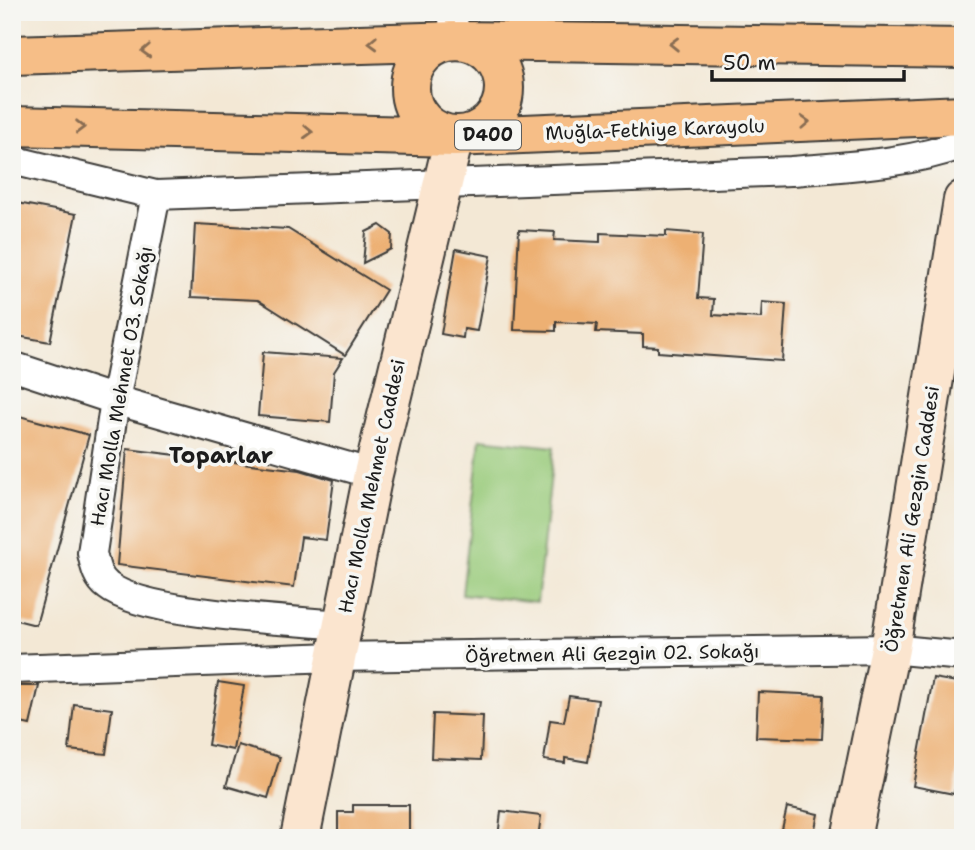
<svg xmlns="http://www.w3.org/2000/svg" width="975" height="850" font-family="'Shantell Sans',sans-serif">
	<rect width="100%" height="100%" fill="#f6f6f2"/>
	<filter id="ink" filterUnits="userSpaceOnUse"><feTurbulence type="fractalNoise" baseFrequency=".0143" numOctaves="2"/><feDisplacementMap in="SourceGraphic" scale="14" xChannelSelector="R" yChannelSelector="G"/><feConvolveMatrix kernelMatrix="1 2 1 2 8 2 1 2 1" color-interpolation-filters="sRGB"/></filter>
	<filter id="wash" filterUnits="userSpaceOnUse"><feTurbulence type="fractalNoise" baseFrequency=".00686" numOctaves="4" result="noise"/><feDisplacementMap in="SourceGraphic" scale="28" xChannelSelector="R" yChannelSelector="G"/><feGaussianBlur stdDeviation="1.57" result="paint"/><feColorMatrix in="noise" values="0 0 0 0 0 0 0 0 0 0 0 0 0 0 0 0 0 1.4 0 .05"/><feComposite in="paint" operator="in"/></filter>
	<g filter="url(#wash)">
		<rect width="100%" height="100%" fill="#f3e8d5"/>
		<path fill="#9acb7b" stroke="#5b744c" stroke-width="2" d="M480,439L554,447L537,602L462,594Z"/>
		<g id="blocks">
			<g fill="#edb073">
				<path d="M12,202L76,214L50,342L12,335Z"/>
				<path d="M195,224L288,229L386,290L345,355L258,300L191,297Z"/>
				<path d="M380,225L392,234L391,249L363,263L366,232Z"/>
				<path d="M519,230L555,232L554,240L600,242V233L666,236V231L703,234L698,298L714,299L713,315L761,318L762,302L786,304L782,361L658,352V347L643,346V334L596,332L597,324L556,322V331L514,330Z"/>
				<path d="M456,249L491,256L477,331L464,329L463,338L441,334Z"/>
				<path d="M263,352L343,358L334,372L330,422L258,416Z"/>
				<path d="M12,414L89,435L36,625L12,619Z"/>
				<path d="M127,449L300,470L334,480L326,540L301,537L294,587L117,565Z"/>
				<path d="M933,678L963,683L959,739H963V746L954,794L913,786Z"/>
				<path d="M218,682L244,686L233,750L208,745Z"/>
				<path d="M12,686H39L30,725L12,721Z"/>
				<path d="M758,692L824,695L822,739L756,737Z"/>
				<path d="M569,696L598,700L588,762L565,758V763L544,760L550,720L564,722Z"/>
				<path d="M74,704L112,709L106,754L69,750Z"/>
				<path d="M433,714L483,716L481,760L431,758Z"/>
				<path d="M238,745L280,757L268,798L226,786Z"/>
				<path d="M353,805H409V838H338V812H353Z"/>
				<path d="M787,807L818,814L813,838H780Z"/>
				<path d="M501,811L541,816L538,838H498Z"/>
			</g>
		</g>
	</g>
	<g filter="url(#ink)">
		<use href="#blocks" fill-opacity="0" stroke="#3c3b38" stroke-width="2"/>
		<g fill="none" stroke-linecap="round" stroke-linejoin="round">
			<g stroke="#3c3b38" stroke-width="32">
				<g id="street">
					<path d="M452,12L456,41"/>
					<path d="M12,160L156,195L791,171C849,166 908,164 963,144"/>
					<path d="M156,195L115,400L92,553C95,566 97,578 108,586C144,615 291,620 341,625"/>
					<path d="M12,366L115,400L373,474"/>
					<path d="M12,669L335,657L890,649L963,656"/>
				</g>
			</g>
			<g stroke="#3c3b38" stroke-width="42">
				<g id="secondary">
					<path d="M300,838L373,474L454,137"/>
					<path d="M851,838L890,649L963,200"/>
				</g>
			</g>
			<g stroke="#3c3b38" stroke-width="42">
				<g id="highway">
					<circle cx="457" cy="88" r="47"/>
					<path d="M12,55L456,41L963,48"/>
					<path d="M12,126L454,137L963,115"/>
				</g>
			</g>
			<use href="#street" stroke="#fff" stroke-width="28"/>
			<use href="#secondary" stroke="#fbe5cf" stroke-width="38"/>
			<use href="#highway" stroke="#f6be87" stroke-width="38"/>
		</g>
		<defs><path id="oneway-chevron" d="M-2-3.5L2.5 0L-2 3.5" fill="none" stroke-width="1.6" stroke-linecap="round" stroke-linejoin="round" transform="scale(1.75)"/></defs>
		<g stroke="#896d52">
			<use href="#oneway-chevron" transform="translate(373 43) rotate(178)"/>
			<use href="#oneway-chevron" transform="translate(674 44) rotate(-179)"/>
			<use href="#oneway-chevron" transform="translate(146 51) rotate(178)"/>
			<use href="#oneway-chevron" transform="translate(805 122) rotate(-3)"/>
			<use href="#oneway-chevron" transform="translate(80 127) rotate(1)"/>
			<use href="#oneway-chevron" transform="translate(308 132) rotate(2)"/>
		</g>
	</g>
	<g text-anchor="middle" stroke-width="7" stroke-linejoin="round" paint-order="stroke">
		<rect fill="#f6f6f2" stroke="#5d5d5c" stroke-width="2" x="455" y="120.5" width="66" height="29" rx="5"/>
		<g font-size="18" font-weight="bold" fill="#1c1c1c">
			<text x="488" y="141">D400</text>
		</g>
		<g font-size="19" fill="#1c1c1c" stroke="#f6f6f2">
			<text transform="translate(655 129) rotate(-2)" y="7">Muğla-Fethiye Karayolu</text>
			<text transform="translate(121 386) rotate(-80)" y="7">Hacı Molla Mehmet 03. Sokağı</text>
			<text transform="translate(371 486) rotate(-78)" y="7">Hacı Molla Mehmet Caddesi</text>
			<text transform="translate(911 519) rotate(-81)" y="7">Öğretmen Ali Gezgin Caddesi</text>
			<text transform="translate(612 653) rotate(-1)" y="7">Öğretmen Ali Gezgin 02. Sokağı</text>
		</g>
		<g font-size="23" font-weight="bold" fill="#1c1c1c" stroke="#f6f6f2">
			<text x="221" y="463">Toparlar</text>
		</g>
	</g>
	<rect width="975" height="850" fill="none" stroke="#f6f6f2" stroke-width="42"/>
	<path d="M712 70v10h192v-10" fill="none" stroke="#1c1c1c" stroke-width="3.5"/>
	<text x="723" y="70" font-size="21" fill="#1c1c1c" stroke="#f6f6f2" stroke-width="5" paint-order="stroke">50 m</text>
</svg>
